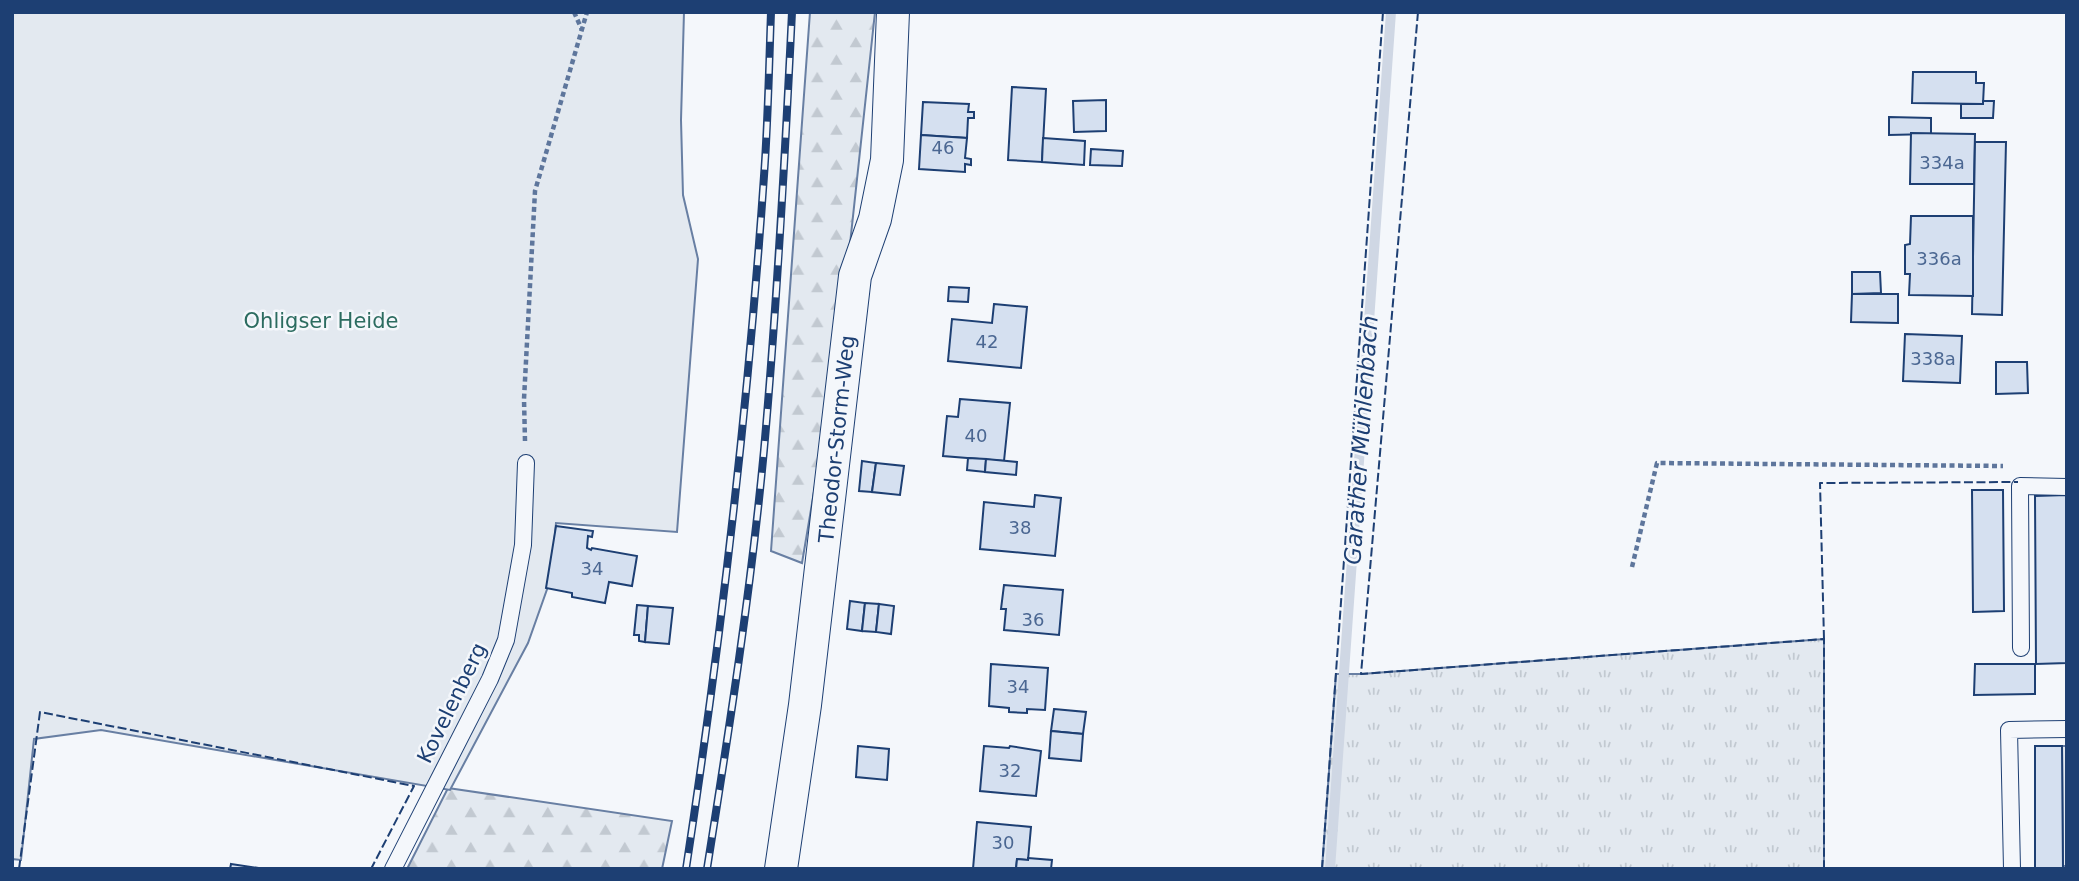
<svg xmlns="http://www.w3.org/2000/svg" width="2079" height="881" font-family="'DejaVu Sans',sans-serif">
	<defs>
		<pattern id="grass-tufts" width="24" height="20" patternUnits="userSpaceOnUse" patternTransform="scale(1.75)"><rect width="24" height="20" fill="#e3e9f0"/><path d="M3 7l-1-3M5 7V3M7 7l1-3M15 17l-1-3M17 17v-4M19 17l1-3" fill="none" stroke="#c2c9d1"/></pattern>
		<pattern id="forest-firs" width="22" height="20" patternUnits="userSpaceOnUse" patternTransform="scale(1.75)"><rect width="22" height="20" fill="#e3e9f0"/><path d="M5 1l3.5 6h-7zM16 11l3.5 6h-7z" fill="#c2c9d1"/></pattern>
	</defs>
	<rect width="100%" height="100%" fill="#f4f7fb"/>
	<path fill="url(#grass-tufts)" stroke="#687fa3" stroke-width="2" d="M1824,639V869H1322L1336,674H1361Z"/>
	<g fill="url(#forest-firs)" stroke="#687fa3" stroke-width="2">
		<path d="M810,12H875L840,337L802,563L771,551Z"/>
		<path d="M448,788L672,821L662,869H407Z"/>
	</g>
	<g fill="#e3e9f0" stroke="#687fa3" stroke-width="2">
		<path d="M12,12H684L681,120L683,195L698,259L677,532L556,523L551,578L528,643L450,790L101,730L34,739L21,860L12,859Z"/>
		<path d="M2062,746H2067V866H2063Z"/>
	</g>
	<g fill="none" stroke-linecap="round" stroke-linejoin="round">
		<path stroke="#cfd7e4" stroke-width="10" d="M1330,869L1391,12"/>
	</g>
	<g fill="#d5e0f0" stroke="#1d3f73" stroke-width="2">
		<path d="M1913,72H1976V83H1984L1983,104L1912,103Z"/>
		<path d="M1012,87L1046,89L1042,162L1008,160Z"/>
		<path d="M1106,100V131L1074,132L1073,101Z"/>
		<path d="M1983,101H1994L1993,118H1961V104H1983Z"/>
		<path d="M923,102L969,104L968,112H974V118H968L967,138L921,135Z"/>
		<path d="M1889,117L1931,118V134L1889,135Z"/>
		<path d="M1911,133L1975,134L1974,184H1910Z"/>
		<path d="M921,135L967,138L965,158L971,159V165L965,164V172L919,169Z"/>
		<path d="M1043,138L1085,141L1084,165L1042,162Z"/>
		<path d="M1975,142H2006L2002,315L1972,314Z"/>
		<path d="M1091,149L1123,151L1122,166L1090,165Z"/>
		<path d="M1911,216H1973V296L1909,295L1910,274H1905V245L1910,244Z"/>
		<path d="M1852,272H1880L1881,293L1852,294Z"/>
		<path d="M949,287L969,288L968,302L948,301Z"/>
		<path d="M1852,294H1898V323L1851,322Z"/>
		<path d="M994,304L1027,307L1021,368L948,361L952,319L992,323Z"/>
		<path d="M1905,334L1962,336L1960,383L1903,381Z"/>
		<path d="M1996,362H2027L2028,393L1996,394Z"/>
		<path d="M960,399L1010,403L1004,461L943,456L947,416L958,417Z"/>
		<path d="M968,458L986,459L985,472L967,470Z"/>
		<path d="M986,459L1017,462L1016,475L985,472Z"/>
		<path d="M862,461L876,463L872,492L859,491Z"/>
		<path d="M876,463L904,466L900,495L872,492Z"/>
		<path d="M1972,490H2003L2004,611L1973,612Z"/>
		<path d="M1035,495L1061,498L1055,556L980,549L984,502L1034,507Z"/>
		<path d="M2067,495V663L2036,664L2035,496Z"/>
		<path d="M556,526L593,531L592,537L588,536L587,548L591,550L592,548L637,556L632,586L609,582L605,603L572,597V593L546,588Z"/>
		<path d="M1004,585L1063,590L1059,635L1004,630L1006,609H1001Z"/>
		<path d="M850,601L865,603L862,631L847,629Z"/>
		<path d="M865,603L879,604L876,632L862,631Z"/>
		<path d="M879,604L894,606L891,634L876,632Z"/>
		<path d="M637,605L648,606L645,642L639,641V635H634Z"/>
		<path d="M648,606L673,608L669,644L645,642Z"/>
		<path d="M991,664L1048,668L1045,710L1027,709V713L1009,712V708L989,706Z"/>
		<path d="M1975,664H2035V694L1974,695Z"/>
		<path d="M1054,709L1086,712L1083,734L1051,731Z"/>
		<path d="M1051,731L1083,734L1081,761L1049,758Z"/>
		<path d="M858,746L889,749L887,780L856,777Z"/>
		<path d="M984,746L1009,748L1010,746L1041,751L1036,796L980,791Z"/>
		<path d="M2035,746H2062L2063,869H2035Z"/>
		<path d="M977,822L1031,827L1028,860L1017,859L1016,869H973Z"/>
		<path d="M1028,858L1052,860L1051,869H1016L1017,859L1028,860Z"/>
		<path d="M231,864L265,869H230Z"/>
	</g>
	<g fill="none" stroke-linecap="round" stroke-linejoin="round">
		<g stroke="#1d3f73" stroke-width="18">
			<g id="service">
				<path d="M2021,648L2020,486L2067,487"/>
				<path d="M393,869L490,679L506,640L523,545L526,463"/>
				<path d="M2012,869L2009,730L2067,729"/>
			</g>
		</g>
		<g stroke="#1d3f73" stroke-width="34">
			<path id="minor" d="M781,869L805,705L855,276L875,219L887,160L893,12"/>
		</g>
		<g stroke="#5e769c" stroke-width="4.5" stroke-dasharray="5 3.5" stroke-linecap="butt">
			<path d="M574,12L582,30"/>
			<path d="M525,441L524,399L535,191L587,12"/>
			<path d="M1632,567L1657,463L2003,466"/>
		</g>
		<use href="#service" stroke="#f4f7fb" stroke-width="16"/>
		<use href="#minor" stroke="#f4f7fb" stroke-width="32"/>
		<g stroke="#1d3f73" stroke-width="8">
			<g id="rail">
				<path d="M686,869C721,639 748,408 764,176C768,122 769,67 771,12"/>
				<path d="M707,869C729,730 751,590 764,450C777,304 785,158 792,12"/>
			</g>
		</g>
		<use href="#rail" stroke="#f4f7fb" stroke-width="5" stroke-dasharray="16" stroke-linecap="butt"/>
		<g stroke="#1d3f73" stroke-width="2" stroke-dasharray="9 3.5" stroke-linecap="butt">
			<path d="M1418,12L1361,674L1824,639V869"/>
			<path d="M1824,639L1820,483L2018,482"/>
			<path d="M12,869H14"/>
			<path d="M19,869L40,712L414,786L371,869"/>
			<path d="M1322,869L1383,12"/>
		</g>
	</g>
	<g text-anchor="middle" stroke-width="5" stroke-linejoin="round" paint-order="stroke">
		<g font-size="18" fill="#4b6792">
			<text x="943" y="154">46</text>
			<text x="1942" y="169">334a</text>
			<text x="1939" y="265">336a</text>
			<text x="987" y="348">42</text>
			<text x="1933" y="365">338a</text>
			<text x="976" y="442">40</text>
			<text x="1020" y="534">38</text>
			<text x="592" y="575">34</text>
			<text x="1033" y="626">36</text>
			<text x="1018" y="693">34</text>
			<text x="1010" y="777">32</text>
			<text x="1003" y="849">30</text>
		</g>
		<g font-size="21" fill="#2c6c60" stroke="#f4f7fb">
			<text x="321" y="328">Ohligser Heide</text>
		</g>
		<g font-size="21" fill="#1d3f73" stroke="#f4f7fb">
			<text transform="translate(837 439) rotate(-84)" y="7">Theodor-Storm-Weg</text>
			<text transform="translate(452 703) rotate(-64)" y="7">Kovelenberg</text>
		</g>
		<g font-size="23" font-style="italic" fill="#1d3f73" stroke="#f4f7fb">
			<text transform="translate(1361 440) rotate(-86)" y="8">Garather Mühlenbach</text>
		</g>
	</g>
	<rect width="2079" height="881" fill="none" stroke="#1d3f73" stroke-width="28"/>
</svg>
